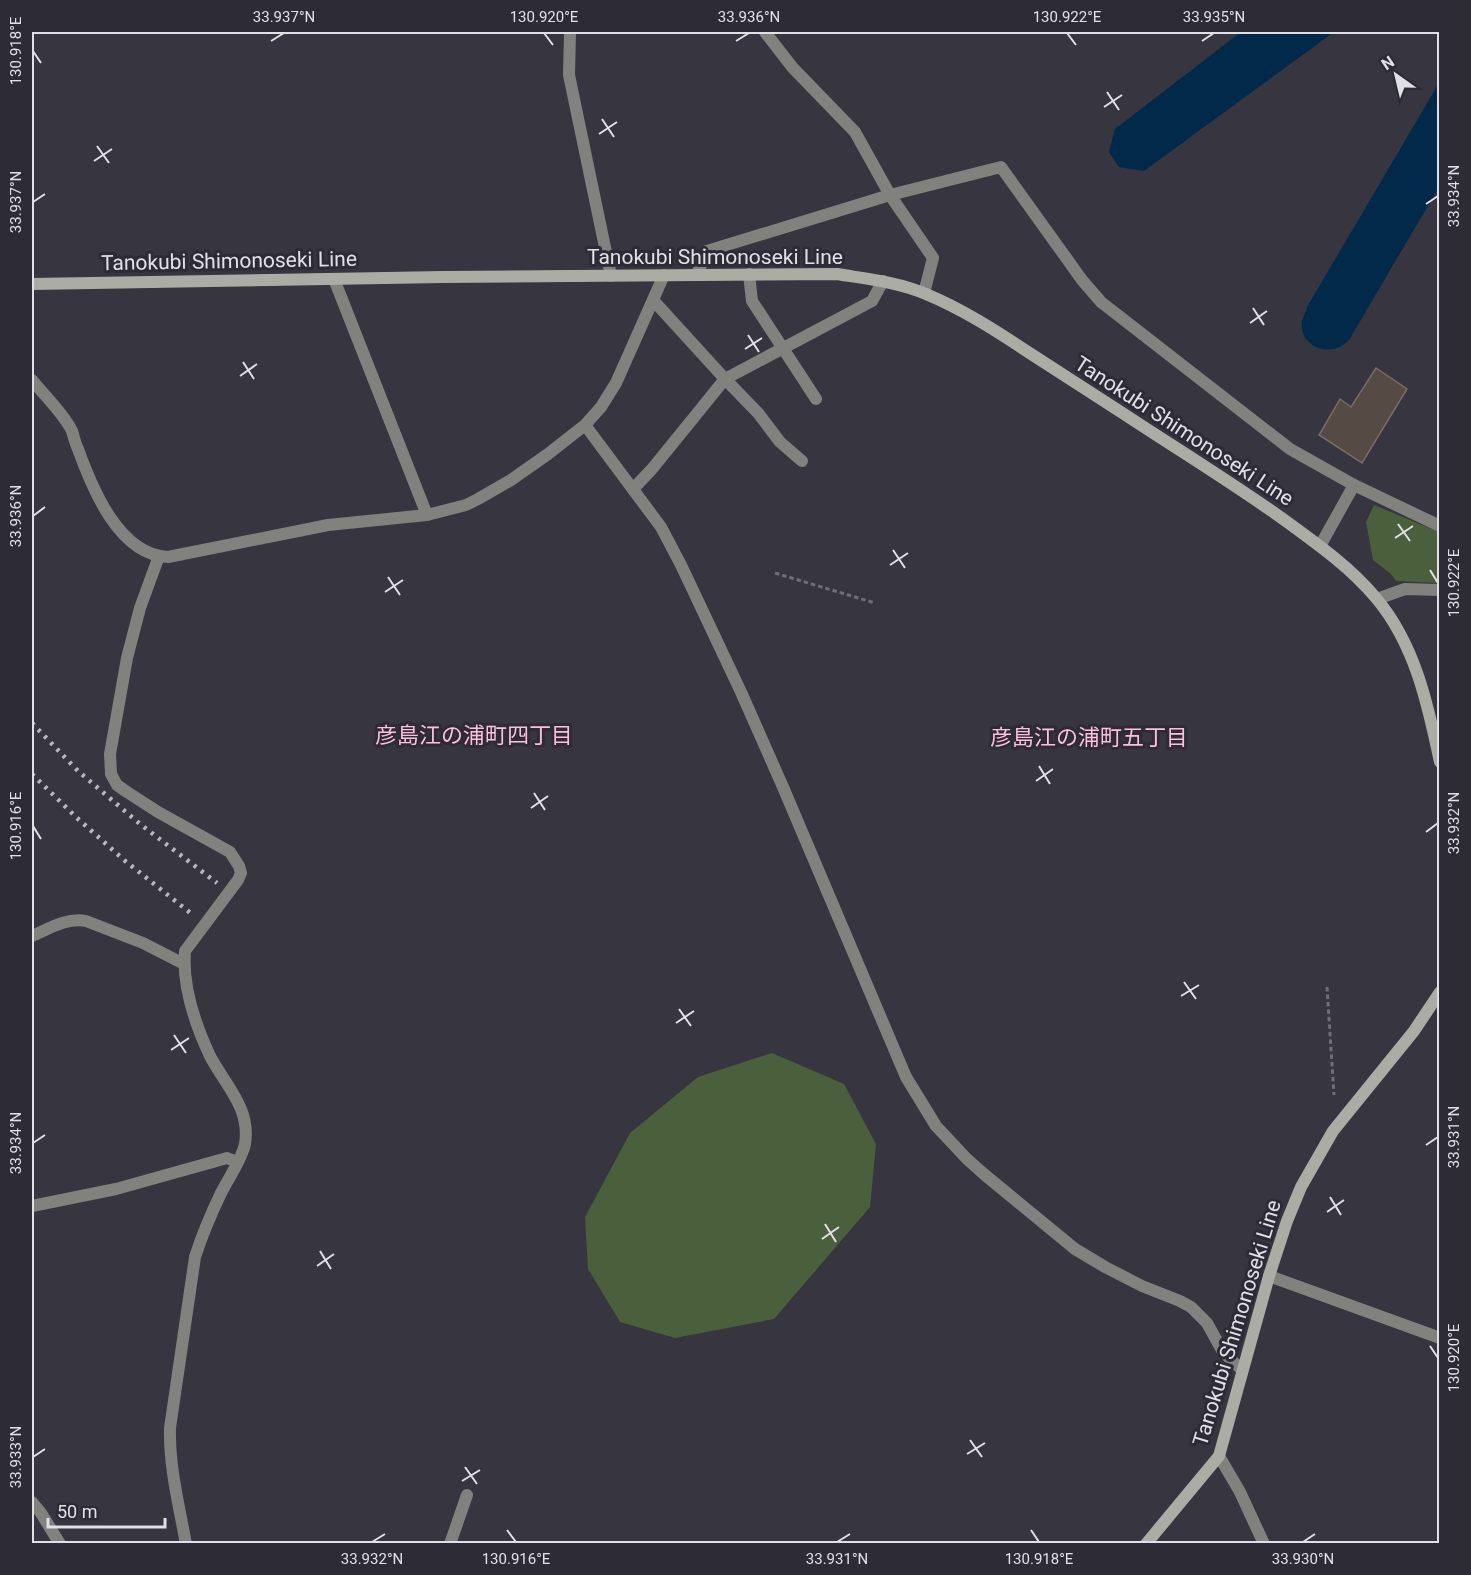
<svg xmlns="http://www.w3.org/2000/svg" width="1471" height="1575" font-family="Roboto,'Noto Sans JP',sans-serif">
	<rect width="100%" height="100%" fill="#363540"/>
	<g fill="#4a5f3c">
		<path d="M1374,505L1439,532V583L1396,581L1391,574L1373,560L1366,522Z"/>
		<path d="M772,1053L844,1084L876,1144L870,1207L774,1319L675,1338L620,1322L588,1269L585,1217L630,1133L698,1077Z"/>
	</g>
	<g fill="#00294a">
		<path d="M1241,32H1334L1144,171L1119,167L1109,152L1115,129Z"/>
		<path d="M1439,83V187L1349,340C1346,343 1341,347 1337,348C1319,354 1299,341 1302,321C1303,317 1306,312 1307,307Z"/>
	</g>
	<path fill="#564a44" stroke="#7a6c67" stroke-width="1.5" d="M1376,368L1407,389L1362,463L1319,435L1340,399L1351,407Z"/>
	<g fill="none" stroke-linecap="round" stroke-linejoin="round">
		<g stroke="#6f6e78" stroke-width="3" stroke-dasharray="4.5 3" stroke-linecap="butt">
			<path d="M775,573L875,603"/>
			<path d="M1327,987L1334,1095"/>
		</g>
		<g stroke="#81827d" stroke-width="12">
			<path d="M570,32L569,75L611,276"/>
			<path d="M765,32L793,68L855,132L890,195L933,258L924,293"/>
			<path d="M697,274L707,251L890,195L1001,167L1082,280L1101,302L1290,449L1354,485L1440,526"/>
			<path d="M749,274L752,301L816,399"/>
			<path d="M334,279L427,515"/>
			<path d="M653,300L725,379L758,413L780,442L802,461"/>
			<path d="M32,380C44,395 64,414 72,431C74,437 75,443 78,449C92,488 119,555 168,557L328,525L427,515L466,505L478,499L511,480L548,454L585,425L601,407L616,383L664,275"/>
			<path d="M585,425L661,527L681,565L741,692L783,787L906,1077L936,1126L967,1159L985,1175L1075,1249L1105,1267L1142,1286L1180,1301L1191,1307L1207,1323L1223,1352L1242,1370"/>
			<path d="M633,489L652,469L725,379L872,301L883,281"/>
			<path d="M1320,546L1354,485"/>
			<path d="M159,556L140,608L127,658L110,754L111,774L117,785L127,792L158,812L230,852L239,866L241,873L238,880L185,951C182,987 195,1024 210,1056C225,1085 251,1108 245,1144C242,1159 228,1179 221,1193C211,1214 202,1235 195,1257L170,1428C169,1467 179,1505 186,1544"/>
			<path d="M1377,599L1405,589L1440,590"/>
			<path d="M32,936C48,929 68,917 86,921L143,943L184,964"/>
			<path d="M32,1206L116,1189L227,1158L237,1162"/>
			<path d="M1269,1276L1440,1338"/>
			<path d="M32,1502L41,1513L60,1544"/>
			<path d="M450,1544L467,1495"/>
		</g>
		<path stroke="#81827d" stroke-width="12" d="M1219,1456L1240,1492L1264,1544"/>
		<g stroke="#abada4" stroke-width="12">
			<path d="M32,284L443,277L837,274C867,279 898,282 926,294C962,309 995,330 1028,352C1060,373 1092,393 1124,414C1177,449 1231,482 1283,519C1316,543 1350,567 1376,598C1415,644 1428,705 1440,762"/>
			<path d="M1146,1544L1219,1456L1269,1276L1287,1221L1301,1187L1333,1131L1414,1031L1440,992"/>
		</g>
		<g stroke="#b8b8c0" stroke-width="4.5" stroke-dasharray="3 6" stroke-linecap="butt">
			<path d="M32,723L78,771L140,824L217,883"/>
			<path d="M32,774L77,818L124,860L193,915"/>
		</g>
	</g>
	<path fill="none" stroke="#e0e0e7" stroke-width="2" d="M544,33L553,45M1067,33L1076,45M271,41L284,33M736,41L749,33M1202,41L1214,33M33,51L41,63M1107,92L1119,110M1104,107L1122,95M602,119L614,137M599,134L617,122M97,146L109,163M94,161L112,149M33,202L45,194M1426,204L1438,196M1253,308L1264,325M1250,323L1267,311M748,335L759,352M745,349L762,338M243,362L254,379M240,376L257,364M33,516L45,507M1398,524L1410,541M1395,538L1413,526M893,550L905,568M890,565L908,553M1430,570L1438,583M388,577L400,595M385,592L403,580M1039,766L1050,784M1036,781L1053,769M534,793L545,810M531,808L548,796M33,826L41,839M1426,832L1438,823M1184,982L1196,999M1181,996L1199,985M679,1009L691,1026M676,1023L694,1011M174,1035L186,1053M171,1050L189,1038M33,1143L45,1135M1426,1145L1438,1137M1330,1197L1341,1215M1327,1212L1344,1200M825,1224L836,1242M822,1239L839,1227M320,1251L331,1269M317,1266L334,1254M1430,1346L1438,1358M970,1440L982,1457M967,1454L985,1443M33,1457L45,1449M465,1467L477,1484M462,1481L480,1470M507,1530L516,1542M1031,1530L1039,1542M372,1542L385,1534M837,1542L850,1534M1303,1542L1315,1534"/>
	<g text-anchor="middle" stroke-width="6" stroke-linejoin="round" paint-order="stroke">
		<g font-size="21" fill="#e0e0e7" stroke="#2c2b36">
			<text x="715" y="264">Tanokubi Shimonoseki Line</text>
			<text transform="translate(229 261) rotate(-1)" y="7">Tanokubi Shimonoseki Line</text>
			<text transform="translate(1184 431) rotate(33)" y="7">Tanokubi Shimonoseki Line</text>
			<text transform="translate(1237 1323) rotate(-73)" y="7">Tanokubi Shimonoseki Line</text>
		</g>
		<g font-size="22" fill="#fdbfdc" stroke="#2c2b36">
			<text x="474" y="743">彦島江の浦町四丁目</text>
			<text x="1089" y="745">彦島江の浦町五丁目</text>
		</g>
	</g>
	<rect width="1471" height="1575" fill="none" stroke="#2c2b36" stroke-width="66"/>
	<g transform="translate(1396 75) rotate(326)" stroke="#2c2b36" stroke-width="4.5" paint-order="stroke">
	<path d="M0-4.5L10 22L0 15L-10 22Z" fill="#e0e0e7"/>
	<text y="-9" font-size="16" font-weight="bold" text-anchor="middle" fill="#e0e0e7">N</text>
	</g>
	<path d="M48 1518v9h117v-9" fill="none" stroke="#e0e0e7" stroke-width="3"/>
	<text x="57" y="1518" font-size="18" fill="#e0e0e7" stroke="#2c2b36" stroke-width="4.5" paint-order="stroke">50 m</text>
	<rect x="33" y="33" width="1405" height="1509" fill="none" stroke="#e0e0e7" stroke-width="2"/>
	<g font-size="15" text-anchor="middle" fill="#e0e0e7">
		<text x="284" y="22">33.937°N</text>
		<text x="544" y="22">130.920°E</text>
		<text x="749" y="22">33.936°N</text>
		<text x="1067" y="22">130.922°E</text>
		<text x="1214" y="22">33.935°N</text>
		<text transform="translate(16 51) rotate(-90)" y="5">130.918°E</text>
		<text transform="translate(1454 196) rotate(-90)" y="5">33.934°N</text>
		<text transform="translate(16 202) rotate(-90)" y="5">33.937°N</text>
		<text transform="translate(16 516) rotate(-90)" y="5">33.936°N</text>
		<text transform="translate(1454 583) rotate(-90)" y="5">130.922°E</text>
		<text transform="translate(1454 823) rotate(-90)" y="5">33.932°N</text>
		<text transform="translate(16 826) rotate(-90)" y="5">130.916°E</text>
		<text transform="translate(1454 1137) rotate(-90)" y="5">33.931°N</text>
		<text transform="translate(16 1143) rotate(-90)" y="5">33.934°N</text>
		<text transform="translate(1454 1358) rotate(-90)" y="5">130.920°E</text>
		<text transform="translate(16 1457) rotate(-90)" y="5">33.933°N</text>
		<text x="372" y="1564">33.932°N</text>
		<text x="516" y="1564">130.916°E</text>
		<text x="837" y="1564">33.931°N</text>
		<text x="1039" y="1564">130.918°E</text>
		<text x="1303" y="1564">33.930°N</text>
	</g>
</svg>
